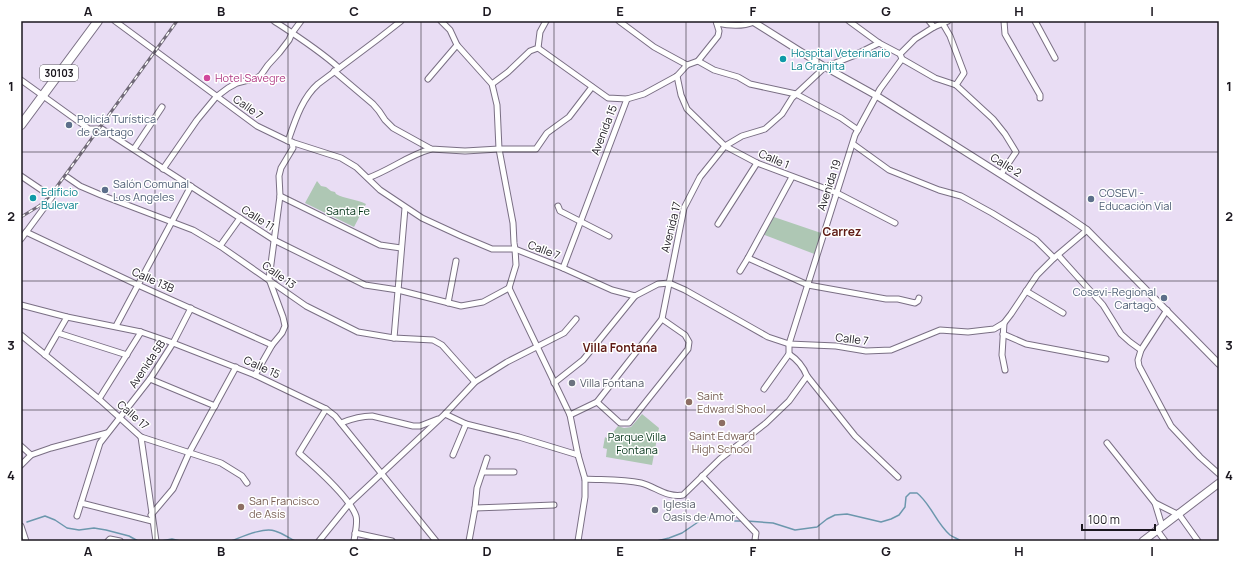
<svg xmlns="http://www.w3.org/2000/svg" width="1240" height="562" font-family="Manrope,sans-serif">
	<rect width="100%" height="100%" fill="#e9ddf4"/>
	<g fill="#aec7b4">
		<path d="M317,181L321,186L326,187L331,191L335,192L336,194C345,199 356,199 366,204L354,227L305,203Z"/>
		<path d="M771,216L824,234L817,255L762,234Z"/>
		<path d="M642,414L659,428L652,465L606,457L607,449L603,448L605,437L608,439L618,426L624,428L631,427Z"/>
	</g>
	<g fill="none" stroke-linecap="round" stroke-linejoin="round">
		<g stroke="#6c97ad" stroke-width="1.5">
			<path d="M747,521L773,523L795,530L817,527L827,519L835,515L847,514L881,522L891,519L899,515L905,507L906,497L910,493H917C931,504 936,523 950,535C953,537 958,539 961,541"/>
			<path d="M27,522L45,516L55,520L67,528L79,530L94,528L106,530L129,536L138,541"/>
			<path d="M161,541L172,539L180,541"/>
			<path d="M231,541C242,537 263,527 275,531C282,533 289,538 295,541"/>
			<path d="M657,541L669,538L682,533L704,518L716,517L728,521H743"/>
		</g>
		<g stroke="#7a6f84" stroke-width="7">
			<g id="minor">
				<path d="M115,21L257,126L288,141L341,158L356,167L380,190L422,218L461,236L492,249H515L563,268L612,290L635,296L658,284L669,283L685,290L768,337L789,344L836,346L866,351L891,350L940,330L968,332L985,330L994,329L1004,323"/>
				<path d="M274,21C297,36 319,50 339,68"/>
				<path d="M441,21L450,30L457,45L492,84L497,105L499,149L513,223L514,243L515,249L516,265L509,288"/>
				<path d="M619,21L654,47L687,65"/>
				<path d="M849,21L879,43L900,54L902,59L935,78L956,85L993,119L1005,134L1016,152L1001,174"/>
				<path d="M929,21L934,27"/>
				<path d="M1004,21L1005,34L1040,95V98"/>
				<path d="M1035,21L1055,58"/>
				<path d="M717,23C730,26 742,27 754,22"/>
				<path d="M943,24L950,36L964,73L956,85"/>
				<path d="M538,48L608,98L627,99"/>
				<path d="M900,54L915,39L934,27L948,21"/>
				<path d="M698,61L714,70L738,77L750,84L796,94L841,118L858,130"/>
				<path d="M334,71L373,104L379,111L385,120L393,128L431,149L465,151L499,149H536L547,133L569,117L592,87"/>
				<path d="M677,76L681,95L687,109L725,146L757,163L837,193L895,223"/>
				<path d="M428,79L457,45"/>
				<path d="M21,80L89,129H102L274,240L365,285L398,290L461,306L483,302L509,288"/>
				<path d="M492,84L508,72L530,51L538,48L540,32L546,21"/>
				<path d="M288,141C295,121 302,98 318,84L378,39L401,21"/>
				<path d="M853,144L889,170L939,190L961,196L992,213L1036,240L1054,258"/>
				<path d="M134,149L162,107"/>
				<path d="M163,169L197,120L216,97L228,88L237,83L257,78L261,75L268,65L279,53L289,40L292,33L301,21"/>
				<path d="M21,176L52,197L21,239"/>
				<path d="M67,177L80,186L101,195L193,230L220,246L306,306L358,332L394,338L433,340L442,345L475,382"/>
				<path d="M368,178C390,170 409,155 431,149"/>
				<path d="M280,196L380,245L401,248"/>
				<path d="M558,206L560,211L609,236"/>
				<path d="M718,224L757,163"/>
				<path d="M26,232L138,285L272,345"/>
				<path d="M220,246L240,218"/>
				<path d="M1058,255L1103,305L1121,334L1130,342L1141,350"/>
				<path d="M748,258L808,285L886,299H898L915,303L918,301L919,298"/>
				<path d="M563,268L627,99L644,94L677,76L687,65L698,61L718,36L719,31L716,21"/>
				<path d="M740,271L748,258L792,177"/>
				<path d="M509,288L570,415L578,455L585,479V497L578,541"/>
				<path d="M1026,291L1063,313"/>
				<path d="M448,303L456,261"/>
				<path d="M21,305L67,317L141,332L173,343L255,375L326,409L335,416L436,541"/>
				<path d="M1167,310L1141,350L1138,360L1139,366L1171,426L1200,457L1219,474"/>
				<path d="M116,326L191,186"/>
				<path d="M58,333L127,355"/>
				<path d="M1003,334L1026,344L1106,359"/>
				<path d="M21,335L99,399L141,437L221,463L242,476L247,483"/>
				<path d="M394,338L405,208"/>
				<path d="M789,354C798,360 803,366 807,376L855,436L898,477"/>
				<path d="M45,355L67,317"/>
				<path d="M1005,370L1002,355L1004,323L1011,314L1037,275L1054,258L1087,230"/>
				<path d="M255,375L272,345L282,333L285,326L283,317L269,279L280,196L279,176L281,168L293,148L292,142"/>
				<path d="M150,379L215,406"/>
				<path d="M554,383L583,360L635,296"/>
				<path d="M764,389L789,354V344L855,135L880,89L902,59"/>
				<path d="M99,399L141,332"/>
				<path d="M597,402L620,423H629L688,349L689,342L685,335L662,319"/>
				<path d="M326,409L299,453C314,466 350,498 356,516C358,523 355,533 354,541"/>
				<path d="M445,414L466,424L519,437L578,455"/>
				<path d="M570,415L597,402L662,319L684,208L700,177L725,146L742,136L765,129L782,114L792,98L825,67L853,56L879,43"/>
				<path d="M341,423C351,419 360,416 372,416L413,426H420L438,419"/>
				<path d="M141,437L156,541"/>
				<path d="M1107,443L1155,503L1177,514"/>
				<path d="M21,446L31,455"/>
				<path d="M453,455L466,424"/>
				<path d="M21,465L31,455L51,448L107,433"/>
				<path d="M483,472H514"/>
				<path d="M702,476L756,533L755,540L756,541"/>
				<path d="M585,479C603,480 623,479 641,483C656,487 667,498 683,495L720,459L766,423L789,401L807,376"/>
				<path d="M81,503L152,521"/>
				<path d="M1155,503L1162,526"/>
				<path d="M475,508L554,505"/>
				<path d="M1178,513L1198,541"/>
				<path d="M151,515L173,489L189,453L236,367"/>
				<path d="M77,516L100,443L150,379L173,343L191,308"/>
				<path d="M21,526L26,541"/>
				<path d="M1157,530L1165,541"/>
				<path d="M355,533L392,541"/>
				<path d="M108,541L110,539L120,541"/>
				<path d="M319,541L349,504L445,414L475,382L507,362L564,333L576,319"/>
				<path d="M469,541L475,508L477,488L487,458"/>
			</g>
		</g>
		<g stroke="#7a6f84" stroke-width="8">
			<path id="tertiary" d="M752,21L825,67L877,96L1065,215L1087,230L1219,364"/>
		</g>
		<g stroke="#7a6f84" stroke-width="9">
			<path id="secondary" d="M1143,541L1219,483"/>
		</g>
		<g stroke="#7a6f84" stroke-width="10">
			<path id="primary" d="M21,125L98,21"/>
		</g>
		<use href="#minor" stroke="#fff" stroke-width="5"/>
		<use href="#tertiary" stroke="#fff" stroke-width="6"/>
		<use href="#secondary" stroke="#fff" stroke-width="7"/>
		<use href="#primary" stroke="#fff" stroke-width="8"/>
		<g stroke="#716a78" stroke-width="3">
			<path id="rail" d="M21,217L39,206L50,196L177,21"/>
		</g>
		<use href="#rail" stroke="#fff" stroke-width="1.5" stroke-dasharray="4.5" stroke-linecap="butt"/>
	</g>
	<path fill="none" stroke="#1b171f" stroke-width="1" stroke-opacity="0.55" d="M155,21V541M288,21V541M421,21V541M554,21V541M686,21V541M819,21V541M952,21V541M1085,21V541M21,152H1219M21,281H1219M21,410H1219"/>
	<g fill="#0f9aa8" stroke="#fff" stroke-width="1.5">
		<circle cx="783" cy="59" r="4"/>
		<circle cx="33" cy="198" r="4"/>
	</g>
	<circle fill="#d1479c" stroke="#fff" stroke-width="1.5" cx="207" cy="78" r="4"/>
	<g fill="#5c6f8a" stroke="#fff" stroke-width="1.5">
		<circle cx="69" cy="125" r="4"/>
		<circle cx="105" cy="190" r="4"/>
		<circle cx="1091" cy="199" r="4"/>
		<circle cx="1164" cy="298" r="4"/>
	</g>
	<g fill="#6b7280" stroke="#fff" stroke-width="1.5">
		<circle cx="572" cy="383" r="4"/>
		<circle cx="655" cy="510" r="4"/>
	</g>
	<g fill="#8d6e63" stroke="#fff" stroke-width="1.5">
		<circle cx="689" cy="402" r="4"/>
		<circle cx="722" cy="423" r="4"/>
		<circle cx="241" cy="507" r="4"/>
	</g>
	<g text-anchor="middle" stroke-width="3" stroke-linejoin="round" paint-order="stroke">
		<rect fill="#fff" stroke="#5f5d62" stroke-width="1" x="40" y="65" width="38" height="16" rx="3"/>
		<g font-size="10" font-weight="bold" fill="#1b171f">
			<text x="59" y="77">30103</text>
		</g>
		<g font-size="11" fill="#0d838f" stroke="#fff" text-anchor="start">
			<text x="791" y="57">Hospital Veterinario<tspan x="791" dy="13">La Granjita</tspan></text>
			<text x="41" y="196">Edificio<tspan x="41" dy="13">Bulevar</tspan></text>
		</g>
		<g font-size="11" fill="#b23c85" stroke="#fff" text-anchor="start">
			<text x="215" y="82">Hotel Savegre</text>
		</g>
		<g font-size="11" fill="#1b171f" stroke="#fff">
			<text transform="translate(248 107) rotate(35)" y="4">Calle 7</text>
			<text transform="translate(604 130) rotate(-69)" y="4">Avenida 15</text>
			<text transform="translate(774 159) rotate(23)" y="4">Calle 1</text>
			<text transform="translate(1006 165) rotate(32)" y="4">Calle 2</text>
			<text transform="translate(829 185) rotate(-72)" y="4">Avenida 19</text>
			<text transform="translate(258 218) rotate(33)" y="4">Calle 11</text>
			<text transform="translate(671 227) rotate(-76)" y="4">Avenida 17</text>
			<text transform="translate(544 250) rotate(21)" y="4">Calle 7</text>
			<text transform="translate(279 275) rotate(36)" y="4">Calle 13</text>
			<text transform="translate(153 280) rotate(24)" y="4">Calle 13B</text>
			<text transform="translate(852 339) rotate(7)" y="4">Calle 7</text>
			<text transform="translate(147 364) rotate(-56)" y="4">Avenida 5B</text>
			<text transform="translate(262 367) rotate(24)" y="4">Calle 15</text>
			<text transform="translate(133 415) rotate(41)" y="4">Calle 17</text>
		</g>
		<g font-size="11" fill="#4e5e75" stroke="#fff" text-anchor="start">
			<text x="77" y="123">Policía Turística<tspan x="77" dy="13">de Cartago</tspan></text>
			<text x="113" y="188">Salón Comunal<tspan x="113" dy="13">Los Angeles</tspan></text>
			<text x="1099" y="197">COSEVI -<tspan x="1099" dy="13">Educación Vial</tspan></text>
			<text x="1156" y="296" text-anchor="end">Cosevi-Regional<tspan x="1156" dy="13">Cartago</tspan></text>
		</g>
		<g font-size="11" fill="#06351a" stroke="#fff">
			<text x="348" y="215">Santa Fe</text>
			<text x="637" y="441">Parque Villa<tspan x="637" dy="13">Fontana</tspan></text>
		</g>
		<g font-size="11" fill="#5b616d" stroke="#fff" text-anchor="start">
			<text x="580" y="387">Villa Fontana</text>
			<text x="663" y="508">Iglesia<tspan x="663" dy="13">Oasis de Amor</tspan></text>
		</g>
		<g font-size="11" fill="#785e54" stroke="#fff" text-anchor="start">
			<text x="697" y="400">Saint<tspan x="697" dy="13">Edward Shool</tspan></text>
			<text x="722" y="440" text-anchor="middle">Saint Edward<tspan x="722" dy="13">High School</tspan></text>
			<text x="249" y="505">San Francisco<tspan x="249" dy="13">de Asís</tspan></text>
		</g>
		<g font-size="12" font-weight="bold" fill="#5f1b14" stroke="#fff">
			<text x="842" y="236">Carrez</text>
			<text x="620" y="352">Villa Fontana</text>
		</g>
	</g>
	<rect width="1240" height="562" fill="none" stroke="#ffffff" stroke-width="44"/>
	<path d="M1082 524v6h73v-6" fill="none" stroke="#1b171f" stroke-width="2"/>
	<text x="1088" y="524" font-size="12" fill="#1b171f" stroke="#ffffff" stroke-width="3" paint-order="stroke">100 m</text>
	<rect x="22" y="22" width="1196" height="518" fill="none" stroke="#1b171f" stroke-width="1.5"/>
	<g font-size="13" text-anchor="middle" font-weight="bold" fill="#1b171f">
		<text x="88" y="16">A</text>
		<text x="221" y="16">B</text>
		<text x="354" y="16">C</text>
		<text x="487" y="16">D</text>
		<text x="620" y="16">E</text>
		<text x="753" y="16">F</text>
		<text x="886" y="16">G</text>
		<text x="1019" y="16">H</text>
		<text x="1152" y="16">I</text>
		<text x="11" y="91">1</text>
		<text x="1229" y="91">1</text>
		<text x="11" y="221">2</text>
		<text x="1229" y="221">2</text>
		<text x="11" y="350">3</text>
		<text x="1229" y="350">3</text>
		<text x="11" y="480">4</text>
		<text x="1229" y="480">4</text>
		<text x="88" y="556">A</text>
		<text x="221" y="556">B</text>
		<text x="354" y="556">C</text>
		<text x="487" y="556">D</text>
		<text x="620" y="556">E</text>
		<text x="753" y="556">F</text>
		<text x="886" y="556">G</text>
		<text x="1019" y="556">H</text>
		<text x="1152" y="556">I</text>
	</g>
</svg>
